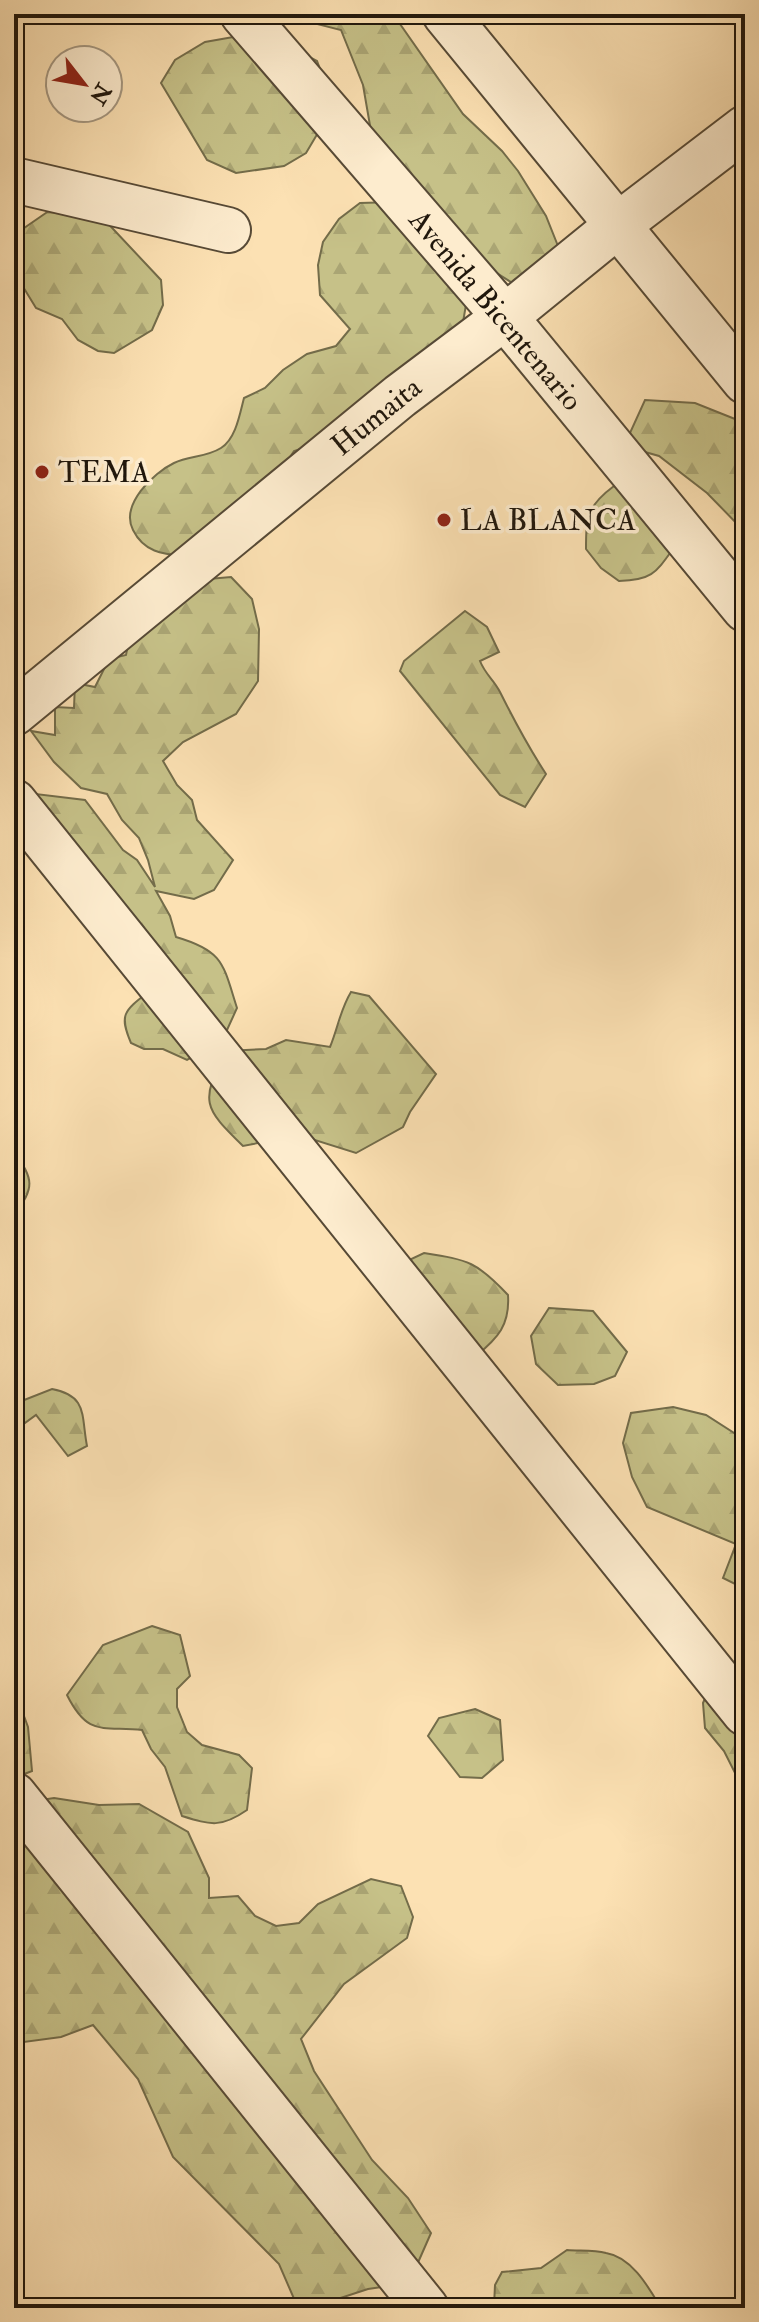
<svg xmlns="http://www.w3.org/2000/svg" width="759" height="2322" font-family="'IM FELL Double Pica',serif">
	<defs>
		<pattern id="forest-firs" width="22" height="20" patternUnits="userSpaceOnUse" patternTransform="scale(2)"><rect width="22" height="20" fill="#c6c188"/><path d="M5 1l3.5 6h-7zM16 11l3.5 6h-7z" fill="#aaa574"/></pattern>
	</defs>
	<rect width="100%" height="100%" fill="#fce1b3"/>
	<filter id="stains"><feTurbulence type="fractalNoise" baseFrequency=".0025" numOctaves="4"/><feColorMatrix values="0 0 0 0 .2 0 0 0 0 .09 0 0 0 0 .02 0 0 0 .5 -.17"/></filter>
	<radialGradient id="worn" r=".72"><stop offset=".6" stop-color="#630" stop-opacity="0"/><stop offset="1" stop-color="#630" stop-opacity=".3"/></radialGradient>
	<g fill="url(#forest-firs)" stroke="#736c4a" stroke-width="2">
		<path d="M304,14H393L463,114L502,151L518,171L546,216L558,246L525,291L481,263L372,137L363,85L341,30L309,22Z"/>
		<path d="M262,32L317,61L334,106L306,153L284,166L236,173L207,160L161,83L175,60L205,42Z"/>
		<path d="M395,202L467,299L462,328L319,443L294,451L277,477L184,556C162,554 144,552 133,530C120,505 153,473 174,463C189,456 207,457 221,448C236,439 240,413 244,398L265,388L283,370L307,354L336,346L350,329L320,295L318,265L323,242L339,219L360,203Z"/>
		<path d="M56,206L100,215L161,280L163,305L152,330L114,353L98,351L78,340L62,319L36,308L14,272V235Z"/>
		<path d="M645,400L695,403L745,423V532L707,493L659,456L624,446Z"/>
		<path d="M614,486L624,490L673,549C655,574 651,580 619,581L601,568L586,549C586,517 587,506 614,486Z"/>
		<path d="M231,577L252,599L259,629L258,681L236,714L183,742L163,761L177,785L192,800L197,820L233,860L214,890L194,899L156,891L170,916L176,937C224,951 223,964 237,1008L222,1041L187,1060L163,1049H144L131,1043C119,1015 124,1011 147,993L29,813L36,794L85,800L123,850L137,860L155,887L148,860L139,838L122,820L107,794L81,788L54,762L31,731L55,735V707L74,708L75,683L95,687L109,659L126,655L131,630L197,580Z"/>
		<path d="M465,611L487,627L499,652L480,661C485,674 494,680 500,692C514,720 529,748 546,774L525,807L500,795L400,671L404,661Z"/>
		<path d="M351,992L369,996L436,1074L410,1112L403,1127L356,1153L299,1135L243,1146C203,1107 200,1102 226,1051L266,1049L286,1040L330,1047C338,1028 340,1010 351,992Z"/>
		<path d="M14,1153C34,1177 35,1190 14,1214Z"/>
		<path d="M424,1253C469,1260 477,1262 508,1295C510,1325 498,1338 476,1356L390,1269Z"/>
		<path d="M549,1308L593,1311L627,1352L615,1376L594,1384L558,1385L536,1364L531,1336Z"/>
		<path d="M52,1389C88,1396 81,1415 87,1446L68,1456L36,1415L14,1431V1404Z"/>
		<path d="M673,1407L706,1415L745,1440V1589L723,1578L736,1544L647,1507L632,1477L623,1443L631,1413Z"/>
		<path d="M152,1626L180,1635L190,1676L177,1689V1707L187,1732L202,1745L239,1755L252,1768L247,1810C221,1828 211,1825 182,1816L165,1767L151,1749L142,1730C102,1726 88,1737 67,1695L103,1645Z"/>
		<path d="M732,1670L745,1674V1782L735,1773L724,1751L705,1728L703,1703L714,1678Z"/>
		<path d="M14,1689L28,1727L32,1771L14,1778Z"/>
		<path d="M475,1709L500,1720L503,1760L482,1778L460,1777L428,1736L439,1718Z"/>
		<path d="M54,1798L99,1805L139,1804L188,1832L209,1878V1898L238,1896L255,1916L276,1926L299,1923L318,1904L371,1879L401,1886L413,1917L407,1938L344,1984L301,2039L314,2071L372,2160L408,2198L431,2233L409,2283L368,2289L310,2308H298L279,2264L173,2157L138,2079L93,2025L61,2037L24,2042L14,2022V1804Z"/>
		<path d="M567,2250C580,2251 594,2250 606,2253C632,2257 649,2288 661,2308L494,2306L495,2285L502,2272L541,2268Z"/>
	</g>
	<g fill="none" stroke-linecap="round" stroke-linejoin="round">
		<g stroke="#574a36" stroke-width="48">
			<g id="minor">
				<path d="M243,14L505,317L745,609"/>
				<path d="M445,14L745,381"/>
				<path d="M14,180L228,230"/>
				<path d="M14,713L400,396L505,317L618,225L745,128"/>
				<path d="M14,802L745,1713"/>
				<path d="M14,1795L426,2308"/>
			</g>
		</g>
		<use href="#minor" stroke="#fdecce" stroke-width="44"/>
	</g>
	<g fill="#8f2418" stroke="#fdecce" stroke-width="3">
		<circle cx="42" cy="472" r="8"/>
		<circle cx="444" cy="520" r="8"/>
	</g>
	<g text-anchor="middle" stroke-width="7" stroke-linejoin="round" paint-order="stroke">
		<g font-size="30" fill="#20170c" stroke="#fdecce">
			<text transform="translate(496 310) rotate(50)" y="10">Avenida Bicentenario</text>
			<text transform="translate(376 416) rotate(-39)" y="10">Humaita</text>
		</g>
		<g font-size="30" fill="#20170c" stroke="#fdecce" text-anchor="start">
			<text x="58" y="482">TEMA</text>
			<text x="460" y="530">LA BLANCA</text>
		</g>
	</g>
	<rect width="759" height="2322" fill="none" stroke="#fce1b3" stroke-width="48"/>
	<rect x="16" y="16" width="727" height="2290" fill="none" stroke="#20170c" stroke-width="4"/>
	<rect x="24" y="24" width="711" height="2274" fill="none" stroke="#20170c" stroke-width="2"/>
	<g transform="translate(84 84) rotate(121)"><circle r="38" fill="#fdecce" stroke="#a59780" stroke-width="2"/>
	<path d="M0-6L14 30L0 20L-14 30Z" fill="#8f2418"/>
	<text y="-12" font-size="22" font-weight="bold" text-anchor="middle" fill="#20170c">N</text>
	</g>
	<rect width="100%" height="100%" filter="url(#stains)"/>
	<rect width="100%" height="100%" fill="url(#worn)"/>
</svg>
